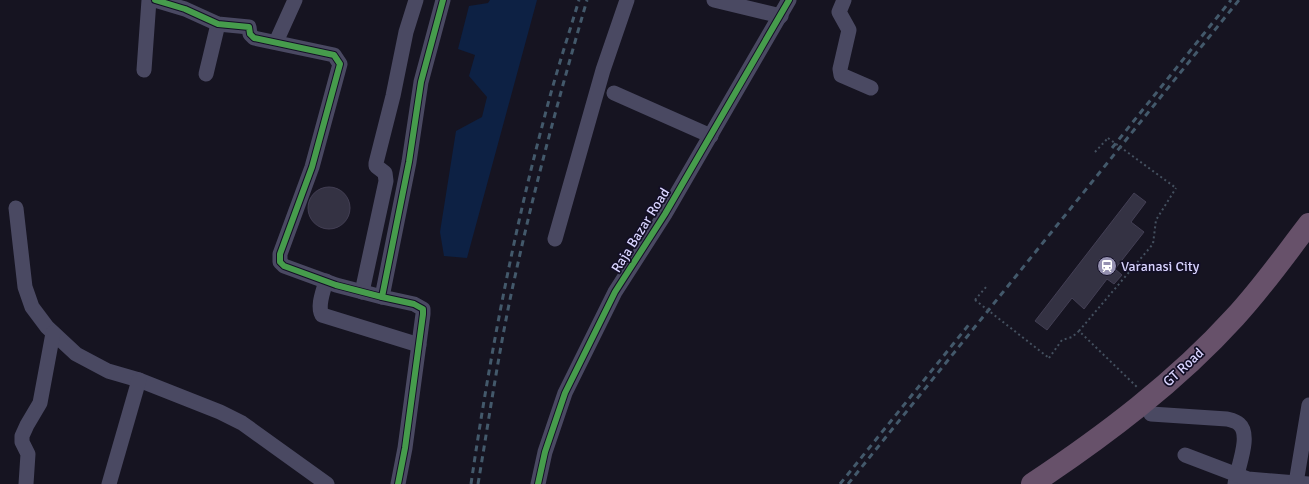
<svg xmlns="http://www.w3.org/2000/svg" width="1309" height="484" font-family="Signika,sans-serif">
	<rect width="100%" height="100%" fill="#161421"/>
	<path fill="#0d2144" d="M490,0H537L467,258L444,256L440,232L456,131L482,117L487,97L469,76L475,55L458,49L469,6L488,3Z"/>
	<g fill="#343243" stroke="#433f54">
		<circle cx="329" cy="208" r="21"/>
		<path d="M1134,193L1146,202L1131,222L1144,232L1115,269L1122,275L1114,284L1107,279L1084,309L1072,298L1047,330L1035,321Z"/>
	</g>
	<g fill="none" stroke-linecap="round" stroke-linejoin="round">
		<g stroke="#44505f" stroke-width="2" stroke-dasharray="2 3" stroke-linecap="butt">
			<path d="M1095,152L1108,138"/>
			<path d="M975,300L986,287"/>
			<path d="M1079,331L1153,244L1156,220L1176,188"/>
			<path d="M1049,358L1062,340L1072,337L1079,331L1138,388"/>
		</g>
		<g stroke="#4a4962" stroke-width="15">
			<path d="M155,0L185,9L218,24L249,27L250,34L254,38L334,55L340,64L312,167L280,254V262L284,266L336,285L382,297"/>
			<path d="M714,0L781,16"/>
			<path d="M844,0L839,12L849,30L840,69L841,75L871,88"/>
			<path d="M276,42L295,0"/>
			<path d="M144,70L149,0"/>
			<path d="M206,74L218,24"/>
			<path d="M614,93L711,136"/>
			<path d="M16,208L25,287L32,307L47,327L76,354L108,371L139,380L220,412L242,423L327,484"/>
			<path d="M555,239L603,70L627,0"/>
			<path d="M326,281C323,292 317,306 322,315L419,345"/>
			<path d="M362,292L386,181L385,173L376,166V163L393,96L406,32L416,0"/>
			<path d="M1151,414L1227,419C1231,420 1236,421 1239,424C1252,435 1237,468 1235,484"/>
			<path d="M1185,455L1248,479L1309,484"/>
			<path d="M1296,483L1309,405"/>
			<path d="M26,484L28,454L22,442V436L27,425L40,403L53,333"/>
			<path d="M109,484L139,380"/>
			<path d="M398,484L405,448L423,314V309L414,304L382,297L409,162L421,82L443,0"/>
			<path d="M538,484L545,452L565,393L615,292L665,214L789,0"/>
		</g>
		<path stroke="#67516a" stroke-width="22" d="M1032,484C1104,436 1176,382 1235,317C1262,288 1285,255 1309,224"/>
		<g stroke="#43596b" stroke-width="3" stroke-dasharray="6 5" stroke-linecap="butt">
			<path d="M1112,148L1231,0"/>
			<path d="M471,484C489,361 512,239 544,119C554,79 567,40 579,0"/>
			<path d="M478,484C490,413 500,342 516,272C536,181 561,90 587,0"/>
			<path d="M840,484L971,322"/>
			<path d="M848,484L1239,0"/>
		</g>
		<g stroke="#44505f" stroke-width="2" stroke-dasharray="2 3" stroke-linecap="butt">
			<path d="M1108,138L1176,188"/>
			<path d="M975,300L1049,358"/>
		</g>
		<g stroke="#130f26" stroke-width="8">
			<g id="cycleway">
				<path d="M155,0L185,9L218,24L249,27L250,34L254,38L334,55L340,64L312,167L280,254V262L284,266L336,285L382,297"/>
				<path d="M398,484L405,448L423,314V309L414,304L382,297L409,162L421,82L443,0"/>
				<path d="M538,484L545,452L565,393L615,292L665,214L789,0"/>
			</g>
		</g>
		<use href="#cycleway" stroke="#469c4c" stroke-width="6"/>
	</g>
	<defs>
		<g id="station-disc" transform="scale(1)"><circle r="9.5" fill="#9591b1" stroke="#130f26"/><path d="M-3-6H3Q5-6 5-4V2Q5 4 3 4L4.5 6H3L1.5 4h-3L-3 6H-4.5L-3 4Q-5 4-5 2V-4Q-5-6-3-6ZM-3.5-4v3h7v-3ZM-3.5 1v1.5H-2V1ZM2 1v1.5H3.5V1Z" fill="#fff"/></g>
	</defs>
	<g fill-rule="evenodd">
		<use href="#station-disc" x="1107" y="266"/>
	</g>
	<g text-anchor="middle" stroke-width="3.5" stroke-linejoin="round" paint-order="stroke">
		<g font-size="14" fill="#d9d4ff" stroke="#130f26">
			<text transform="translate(640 230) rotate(-58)" y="5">Raja Bazar Road</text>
			<text transform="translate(1183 367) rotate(-43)" y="5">GT Road</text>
		</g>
		<g font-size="14" fill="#d9d4ff" stroke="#130f26" text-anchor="start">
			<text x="1121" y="271">Varanasi City</text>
		</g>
	</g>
</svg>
